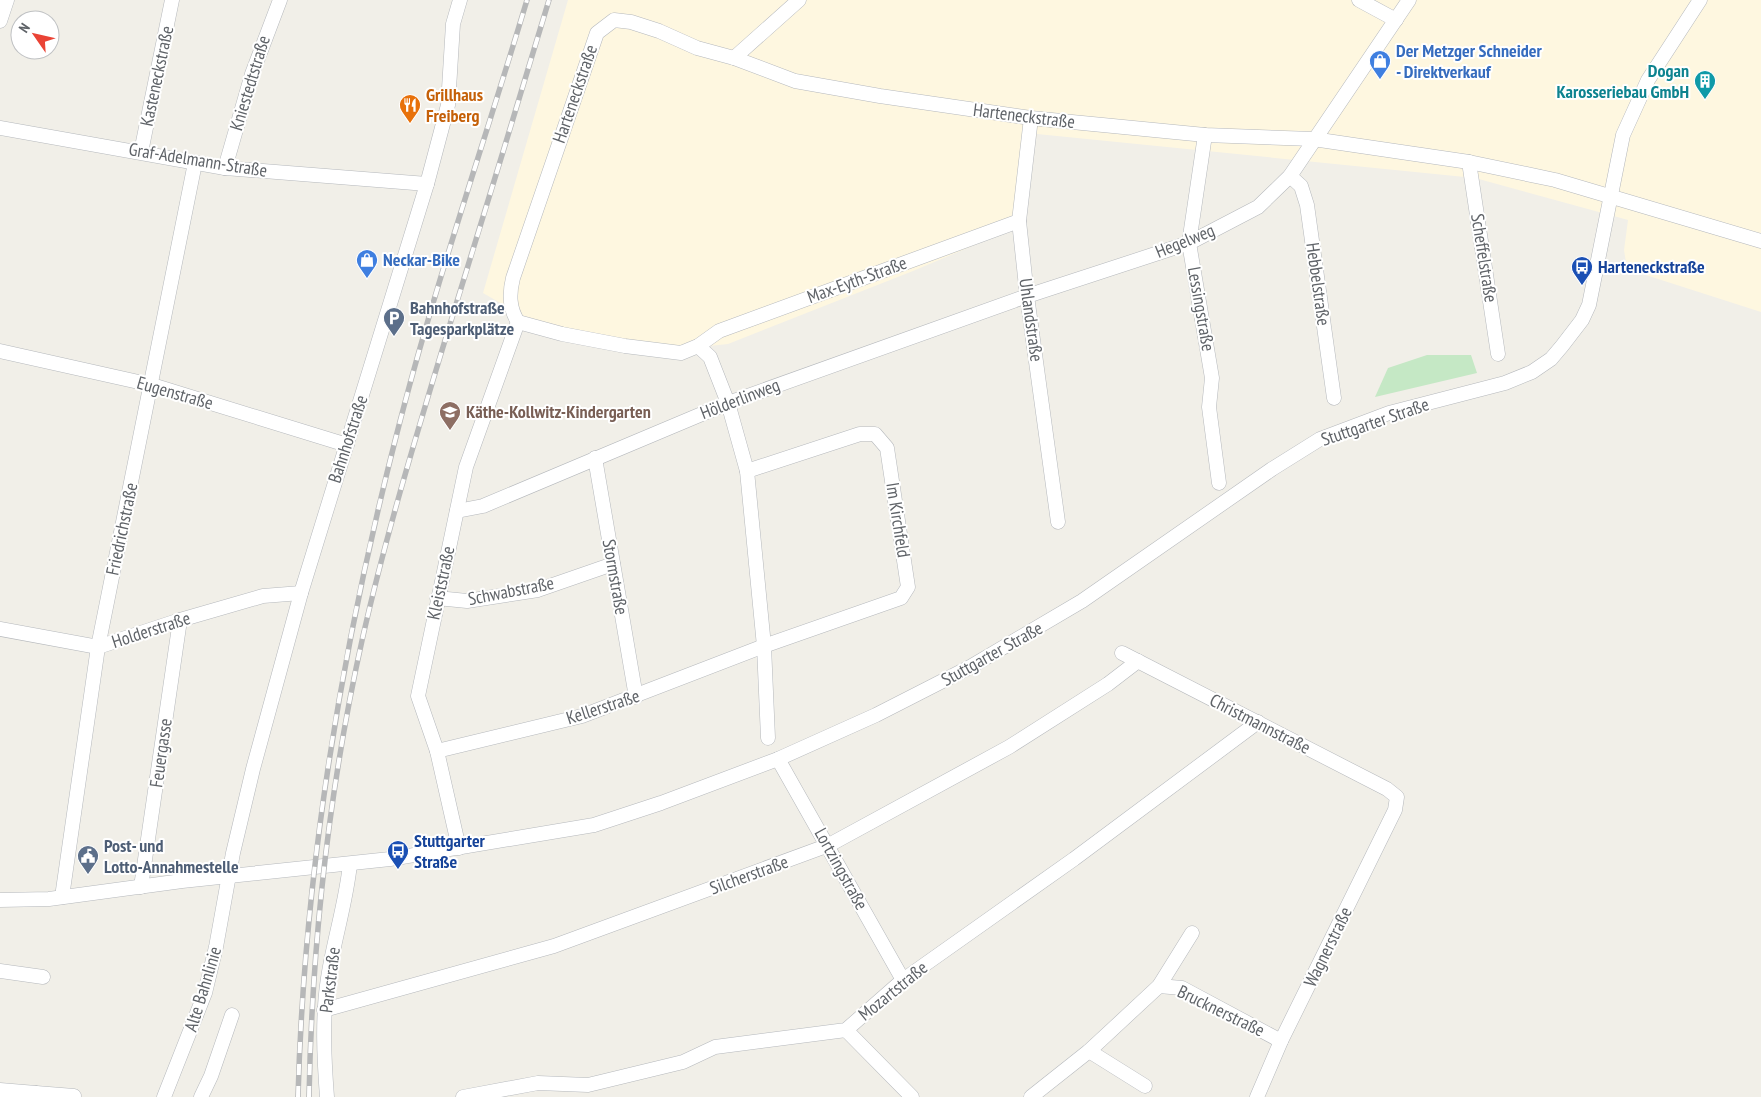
<svg xmlns="http://www.w3.org/2000/svg" width="1761" height="1097" font-family="'PT Sans Narrow',sans-serif">
	<rect width="100%" height="100%" fill="#f1efe8"/>
	<path fill="#fef7e0" d="M568,0H1761V312L1627,269L1624,250L1628,220L1475,178L1037,134L1015,228L913,271L728,344L663,351L542,327L483,293Z"/>
	<path fill="#c5e8c5" d="M1427,355H1471L1477,373L1375,397L1388,368Z"/>
	<g fill="none" stroke-linecap="round" stroke-linejoin="round">
		<g stroke="#b5b8bc" stroke-width="15">
			<g id="minor">
				<path d="M1359,0L1396,20"/>
				<path d="M0,21L7,0"/>
				<path d="M734,58L799,0"/>
				<path d="M1031,118L1019,221L1027,296L1058,522"/>
				<path d="M0,128L225,168L427,184"/>
				<path d="M1205,135L1189,243L1212,378L1209,407L1219,483"/>
				<path d="M141,152L172,0"/>
				<path d="M1469,162L1498,354"/>
				<path d="M225,168L252,74L280,0"/>
				<path d="M1290,176L1301,186L1307,205L1334,398"/>
				<path d="M518,322C509,308 509,294 513,278L597,33L614,20L631,22L659,31L697,48L734,58L795,81L880,96L1031,118L1205,135L1313,139L1469,162L1555,180L1761,241"/>
				<path d="M518,322L562,334L625,346L681,353L698,346L719,331L1019,221"/>
				<path d="M698,346L710,357L728,403L747,471L764,646L768,738"/>
				<path d="M0,351L152,385L347,445"/>
				<path d="M595,458L636,697"/>
				<path d="M457,511L483,506L728,403L1027,296L1189,243L1258,207L1290,176L1409,0"/>
				<path d="M437,598L467,601L538,590L613,564"/>
				<path d="M0,629L98,647L180,620L263,596L301,593"/>
				<path d="M1122,653L1387,789L1397,797L1395,810L1281,1041L1257,1097"/>
				<path d="M437,751L582,716L764,646L901,598L908,587L887,448L875,434H860L747,471"/>
				<path d="M778,759L903,980"/>
				<path d="M459,848L437,751L418,696L466,467L518,322"/>
				<path d="M141,887L180,620"/>
				<path d="M62,897L98,647L195,163"/>
				<path d="M0,900L49,899L182,881L390,859L594,825L661,803L778,759L876,715L970,667L1082,601L1272,469L1320,439L1389,413L1505,383L1532,372L1551,359L1562,346L1582,320L1589,305L1623,135L1648,80L1700,0"/>
				<path d="M0,971L43,977"/>
				<path d="M1159,986L1182,988L1281,1041"/>
				<path d="M324,1010L554,946L829,845L1009,747L1108,684L1138,661"/>
				<path d="M846,1030L912,1097"/>
				<path d="M1089,1051L1145,1086"/>
				<path d="M0,1090L36,1093V1097"/>
				<path d="M36,1093L74,1096"/>
				<path d="M164,1097L205,993L216,947L233,853L253,769L301,593L427,184L448,105L453,24L460,0"/>
				<path d="M201,1097L211,1076L232,1015"/>
				<path d="M327,1097C324,1058 322,1017 328,978C334,939 346,903 350,864"/>
				<path d="M463,1097L538,1083L588,1085L683,1062L715,1047L846,1030L903,980L1074,859L1258,722"/>
				<path d="M1031,1097L1089,1051L1159,986L1192,933"/>
			</g>
		</g>
		<use href="#minor" stroke="#fff" stroke-width="14"/>
		<g stroke="#b6b7b8" stroke-width="5.5">
			<g id="rail">
				<path d="M298,1097C304,872 341,651 397,433C434,287 484,144 527,0"/>
				<path d="M309,1097C312,942 329,788 363,636C385,539 414,443 443,347C479,231 514,116 549,0"/>
			</g>
		</g>
		<use href="#rail" stroke="#fff" stroke-width="4" stroke-dasharray="11" stroke-linecap="butt"/>
	</g>
	<defs>
		<g id="shop-pin" transform="scale(1.125)"><path d="M0 17L-7.5 6A9.5 9.5 0 1 1 7.5 6Z" fill="#3f7fe0" stroke="#fff"/><path d="M-5-2.5h2.3a2.7 3.5 0 0 1 5.4 0H5L5.5 6h-11ZM-1.5-2.5h3a1.5 2.3 0 0 0-3 0Z" fill="#fff"/></g>
		<g id="building-pin" transform="scale(1.125)"><path d="M0 17L-7.5 6A9.5 9.5 0 1 1 7.5 6Z" fill="#0f9aa8" stroke="#fff"/><path d="M-4-6H4V6H1V3H-1V6H-4ZM-2.5-4.3h1.7v1.8h-1.7ZM.8-4.3h1.7v1.8H.8ZM-2.5-1h1.7V.8h-1.7ZM.8-1h1.7V.8H.8Z" fill="#fff"/></g>
		<g id="restaurant-pin" transform="scale(1.125)"><path d="M0 17L-7.5 6A9.5 9.5 0 1 1 7.5 6Z" fill="#e8710a" stroke="#fff"/><path d="M-5-6h1v4h1v-4h1v4h1v-4h1v5L-1.5 .5V6h-2V.5L-5-1ZM5-6V6H3V1.5H1.5Q1.5-4 5-6Z" fill="#fff"/></g>
		<g id="bus-pin" transform="scale(1.125)"><path d="M0 17L-7.5 6A9.5 9.5 0 1 1 7.5 6Z" fill="#1a4fb4" stroke="#fff"/><path d="M-5-6H5V4H4V6H2V4H-2V6H-4V4H-5ZM-3.5-4V0h7V-4ZM-3.5 1.2v1.5H-2V1.2ZM2 1.2v1.5H3.5V1.2Z" fill="#fff"/></g>
		<g id="parking-pin" transform="scale(1.125)"><path d="M0 17L-7.5 6A9.5 9.5 0 1 1 7.5 6Z" fill="#5c6f8a" stroke="#fff"/><path d="M-3.5-5.5H1a3.5 3.5 0 0 1 0 7H-1V5.5H-3.5ZM-1-3.4V-.6H.8a1.4 1.4 0 0 0 0-2.8Z" fill="#fff"/></g>
		<g id="school-pin" transform="scale(1.125)"><path d="M0 17L-7.5 6A9.5 9.5 0 1 1 7.5 6Z" fill="#8d6e63" stroke="#fff"/><path d="M0-5L7-2L0 1L-7-2ZM-4 1L0 2.5L4 1V4Q0 6-4 4Z" fill="#fff"/></g>
		<g id="civic-pin" transform="scale(1.125)"><path d="M0 17L-7.5 6A9.5 9.5 0 1 1 7.5 6Z" fill="#5c6f8a" stroke="#fff"/><path d="M-.6-6.5H3V-4.5H.6V-3L4-1V1h2V6H-6V1h2V-1L-.6-3ZM-1.2 2.5V6h2.4V2.5Z" fill="#fff"/></g>
	</defs>
	<g fill-rule="evenodd">
		<use href="#shop-pin" x="1380" y="61"/>
		<use href="#building-pin" x="1705" y="81"/>
		<use href="#restaurant-pin" x="410" y="105"/>
		<use href="#shop-pin" x="367" y="260"/>
		<use href="#bus-pin" x="1582" y="267"/>
		<use href="#parking-pin" x="394" y="318"/>
		<use href="#school-pin" x="450" y="412"/>
		<use href="#bus-pin" x="398" y="851"/>
		<use href="#civic-pin" x="88" y="856"/>
	</g>
	<g text-anchor="middle" stroke-width="4" stroke-linejoin="round" paint-order="stroke">
		<g font-size="18" font-weight="bold" fill="#366cbe" stroke="#fff" text-anchor="start">
			<text x="1396" y="57">Der Metzger Schneider<tspan x="1396" dy="21">- Direktverkauf</tspan></text>
			<text x="383" y="266">Neckar-Bike</text>
		</g>
		<g font-size="18" font-weight="bold" fill="#0d838f" stroke="#fff" text-anchor="end">
			<text x="1689" y="77">Dogan<tspan x="1689" dy="21">Karosseriebau GmbH</tspan></text>
		</g>
		<g font-size="18" fill="#5f6368" stroke="#fff">
			<text transform="translate(157 76) rotate(-78)" y="6">Kasteneckstraße</text>
			<text transform="translate(250 83) rotate(-73)" y="6">Kniestedtstraße</text>
			<text transform="translate(575 94) rotate(-71)" y="6">Harteneckstraße</text>
			<text transform="translate(1024 116) rotate(7)" y="6">Harteneckstraße</text>
			<text transform="translate(198 160) rotate(9)" y="6">Graf-Adelmann-Straße</text>
			<text transform="translate(1185 241) rotate(-22)" y="6">Hegelweg</text>
			<text transform="translate(1484 258) rotate(81)" y="6">Scheffelstraße</text>
			<text transform="translate(857 280) rotate(-20)" y="6">Max-Eyth-Straße</text>
			<text transform="translate(1318 284) rotate(82)" y="6">Hebbelstraße</text>
			<text transform="translate(1201 309) rotate(80)" y="6">Lessingstraße</text>
			<text transform="translate(1031 320) rotate(82)" y="6">Uhlandstraße</text>
			<text transform="translate(175 393) rotate(16)" y="6">Eugenstraße</text>
			<text transform="translate(740 399) rotate(-21)" y="6">Hölderlinweg</text>
			<text transform="translate(1375 422) rotate(-19)" y="6">Stuttgarter Straße</text>
			<text transform="translate(348 439) rotate(-72)" y="6">Bahnhofstraße</text>
			<text transform="translate(898 520) rotate(81)" y="6">Im Kirchfeld</text>
			<text transform="translate(122 529) rotate(-78)" y="6">Friedrichstraße</text>
			<text transform="translate(615 577) rotate(80)" y="6">Stormstraße</text>
			<text transform="translate(441 583) rotate(-78)" y="6">Kleiststraße</text>
			<text transform="translate(511 591) rotate(-11)" y="6">Schwabstraße</text>
			<text transform="translate(151 630) rotate(-18)" y="6">Holderstraße</text>
			<text transform="translate(992 654) rotate(-29)" y="6">Stuttgarter Straße</text>
			<text transform="translate(603 707) rotate(-18)" y="6">Kellerstraße</text>
			<text transform="translate(1260 724) rotate(27)" y="6">Christmannstraße</text>
			<text transform="translate(161 753) rotate(-82)" y="6">Feuergasse</text>
			<text transform="translate(841 869) rotate(61)" y="6">Lortzingstraße</text>
			<text transform="translate(749 875) rotate(-20)" y="6">Silcherstraße</text>
			<text transform="translate(1328 947) rotate(-64)" y="6">Wagnerstraße</text>
			<text transform="translate(330 980) rotate(-83)" y="6">Parkstraße</text>
			<text transform="translate(203 989) rotate(-73)" y="6">Alte Bahnlinie</text>
			<text transform="translate(893 991) rotate(-39)" y="6">Mozartstraße</text>
			<text transform="translate(1221 1011) rotate(26)" y="6">Brucknerstraße</text>
		</g>
		<g font-size="18" font-weight="bold" fill="#c56008" stroke="#fff" text-anchor="start">
			<text x="426" y="101">Grillhaus<tspan x="426" dy="21">Freiberg</tspan></text>
		</g>
		<g font-size="18" font-weight="bold" fill="#164399" stroke="#fff" text-anchor="start">
			<text x="1598" y="273">Harteneckstraße</text>
			<text x="414" y="847">Stuttgarter<tspan x="414" dy="21">Straße</tspan></text>
		</g>
		<g font-size="18" font-weight="bold" fill="#4e5e75" stroke="#fff" text-anchor="start">
			<text x="410" y="314">Bahnhofstraße<tspan x="410" dy="21">Tagesparkplätze</tspan></text>
			<text x="104" y="852">Post- und<tspan x="104" dy="21">Lotto-Annahmestelle</tspan></text>
		</g>
		<g font-size="18" font-weight="bold" fill="#785e54" stroke="#fff" text-anchor="start">
			<text x="466" y="418">Käthe-Kollwitz-Kindergarten</text>
		</g>
	</g>
	<g transform="translate(35 35) rotate(304)"><circle r="24" fill="#ffffff" stroke="#bfc1c3"/>
	<path d="M0-4L9 19L0 12L-9 19Z" fill="#ea4335"/>
	<text y="-8" font-size="14" font-weight="bold" text-anchor="middle" fill="#5f6368">N</text>
	</g>
</svg>
